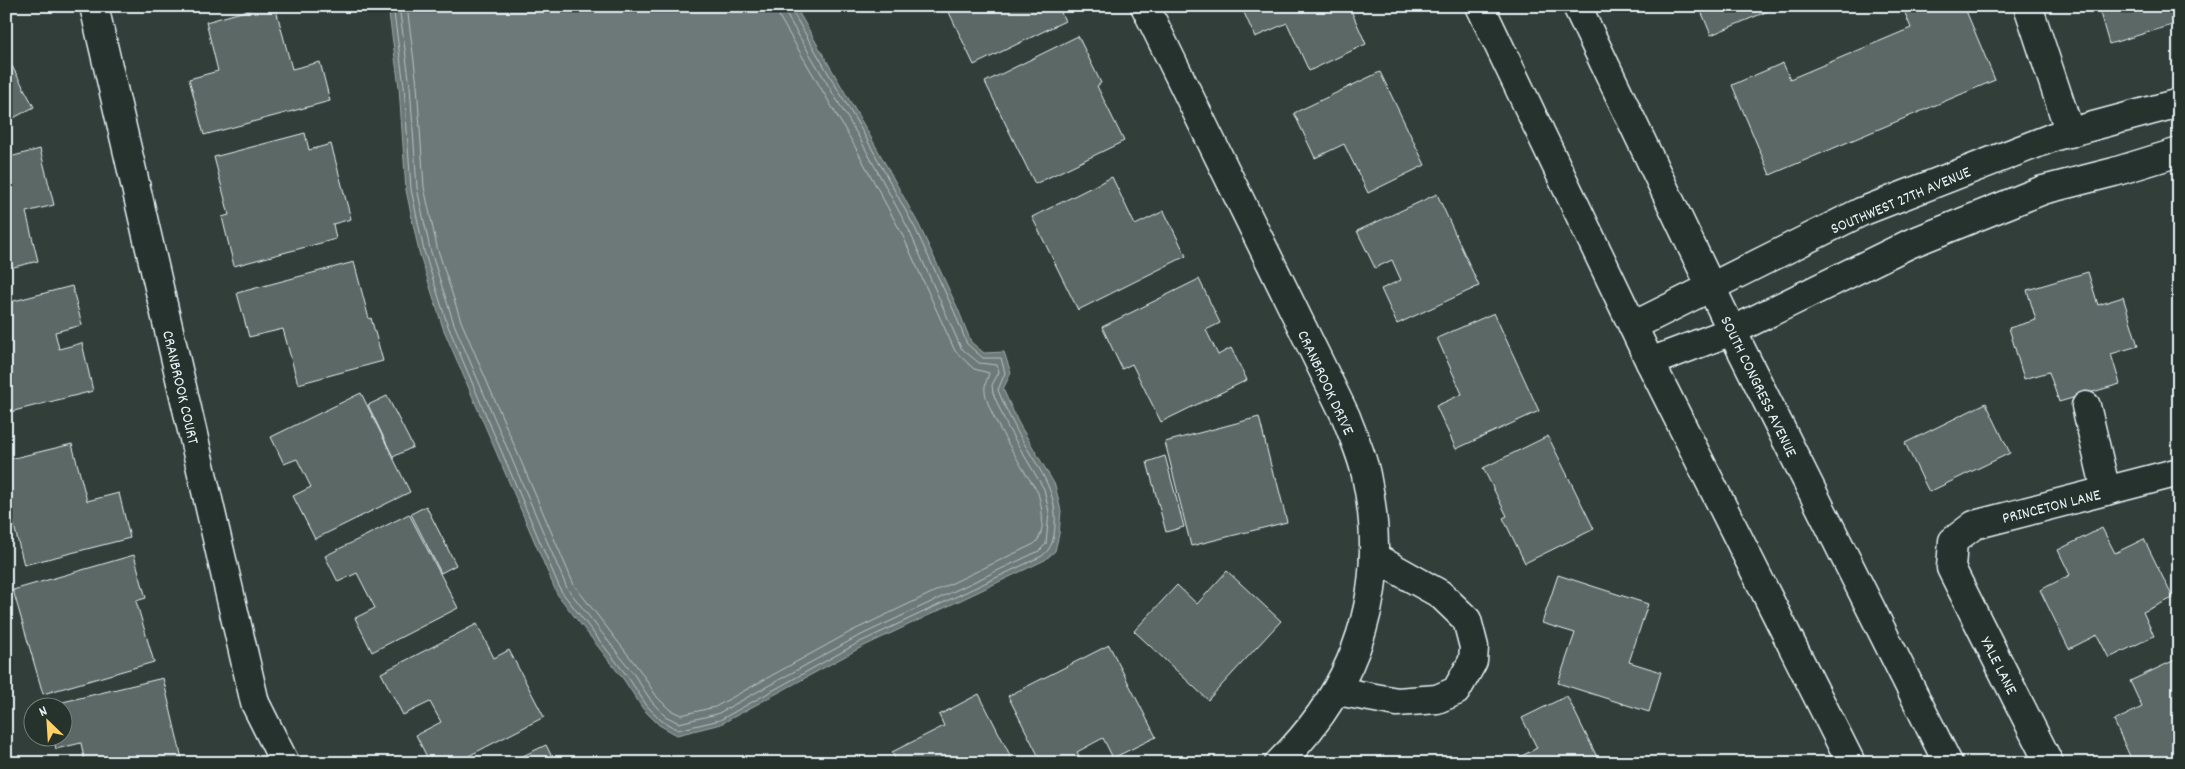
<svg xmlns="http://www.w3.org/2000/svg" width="2185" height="769" font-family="Dekko,sans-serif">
	<rect width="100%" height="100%" fill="#323e39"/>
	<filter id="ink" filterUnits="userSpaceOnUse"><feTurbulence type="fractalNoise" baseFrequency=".02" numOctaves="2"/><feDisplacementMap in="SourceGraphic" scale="10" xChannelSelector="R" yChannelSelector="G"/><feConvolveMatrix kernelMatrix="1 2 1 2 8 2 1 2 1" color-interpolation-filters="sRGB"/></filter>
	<g filter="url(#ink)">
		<path fill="#6d7978" stroke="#9ea9ab" d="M388,6H795L869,134L919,225L958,309L971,342L984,353L1004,352L1011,373L1003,389L1018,422L1055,485L1061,511L1059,534L1055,551L1045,560L860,648L721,724L677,735L659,725L643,709L624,680L557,594L443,328L419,252L406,190L399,87Z"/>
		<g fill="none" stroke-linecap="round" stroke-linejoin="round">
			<g stroke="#b7c1c5" stroke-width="1">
				<path d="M393,6L404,86L411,189L424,251L448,326L561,591L628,677L647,706L662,721L678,730L720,720L858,643L1042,556C1052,548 1054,539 1055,526C1058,485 1031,460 1014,425C1008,414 1003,402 998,390L1005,373L1001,358H983L967,344L954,311L915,228L865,136L792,11L791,6"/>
				<path d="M399,6L410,86L417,188L430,249L454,324L567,588L633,673L652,702L665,716L679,723L717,714L855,638L1039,551L1046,544L1049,512L1044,489L1008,428L993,393L992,385L999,372L997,365L979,363L961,348L909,230L860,139L786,14L784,6"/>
				<path d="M407,6L417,85L424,187L437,247L461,321L574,585L639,669L657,697L670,710L681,715L715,707L852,631L1034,544C1047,534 1042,507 1038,493C1035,487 1030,480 1026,474C1014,453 989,415 985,392C984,385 987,380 989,373L974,369L955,351L902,234L853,143L780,18L777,6"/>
			</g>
		</g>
		<g fill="#5c6865" stroke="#e8f1f8">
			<path d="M263,6H275L292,69L320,62L330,101L204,135L189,79L218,71L206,22Z"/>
			<path d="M946,6H1058L1065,21L974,65Z"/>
			<path d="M1241,6H1349L1366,44L1309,71L1287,23L1255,37Z"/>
			<path d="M1699,6H1780L1711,35Z"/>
			<path d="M1920,6H1964L1995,80L1770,175L1732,85L1783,63L1790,79L1911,28L1905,13Z"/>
			<path d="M2098,6H2179V23L2109,44Z"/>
			<path d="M1078,36L1101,83L1097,86L1124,141L1035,184L985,82Z"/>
			<path d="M6,55L34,107L6,122Z"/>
			<path d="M1380,72L1425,165L1368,193L1344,144L1315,158L1294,113Z"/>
			<path d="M305,133L309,150L331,144L351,219L333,224L336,239L234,266L222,217L229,215L214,157Z"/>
			<path d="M40,149L54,205L26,212L38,261L6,269V158Z"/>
			<path d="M1112,177L1135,225L1164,211L1186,256L1078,310L1032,217Z"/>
			<path d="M1437,194L1479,286L1397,324L1381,289L1401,280L1392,260L1375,268L1357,231Z"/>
			<path d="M354,262L369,319L371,318L383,361L298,384L283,329L249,337L237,293Z"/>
			<path d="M2088,272L2098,305L2123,297L2138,346L2111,354L2120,384L2059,402L2049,372L2024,379L2009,328L2036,320L2027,290Z"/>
			<path d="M1199,279L1220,323L1206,330L1218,355L1231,348L1247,380L1161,422L1132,364L1122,369L1102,327Z"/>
			<path d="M72,286L82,325L55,332L59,349L82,343L93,391L6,413V303Z"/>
			<path d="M1494,313L1539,411L1456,449L1436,406L1462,394L1437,338Z"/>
			<path d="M361,393L410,492L315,539L293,496L311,487L297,459L284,464L271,437Z"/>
			<path d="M387,396L413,447L393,457L368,405Z"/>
			<path d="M1986,403L2010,453L1929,492L1905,443Z"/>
			<path d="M1259,417L1274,478H1276L1287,522L1191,546L1165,442Z"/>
			<path d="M1548,436L1594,529L1525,563L1503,518L1507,516L1483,468Z"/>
			<path d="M72,444L87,501L119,493L130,538L24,565L9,506H6V460Z"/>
			<path d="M1165,456L1184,527L1166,532L1147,462Z"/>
			<path d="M426,506L456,565L441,573L411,514Z"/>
			<path d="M409,514L458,608L372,652L355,618L375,608L357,573L338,582L325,556Z"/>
			<path d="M2102,528L2115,553L2144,539L2173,598L2143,612L2154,636L2109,658L2097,635L2069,649L2040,590L2070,575L2058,550Z"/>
			<path d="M134,555L146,598L136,601L154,662L43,694L13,590Z"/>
			<path d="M1227,571L1281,621L1208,700L1134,631L1177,585L1197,604Z"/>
			<path d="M1558,575L1648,604L1629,662L1661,672L1649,712L1558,683L1575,633L1542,623Z"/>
			<path d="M477,624L494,658L509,650L544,717L455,763H430L416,735L441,722L430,702L403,715L381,673Z"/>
			<path d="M1109,645L1156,737L1113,758L1103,738L1077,752L1083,763H1042L1008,696Z"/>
			<path d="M2175,660L2179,668V763H2133L2114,721L2142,707L2130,681Z"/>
			<path d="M163,678L183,763H85L81,743L56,749L53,736H62V706H46Z"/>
			<path d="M979,694L1014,763H897L892,752L944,726L939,715Z"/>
			<path d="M1567,696L1600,763H1508L1537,748L1522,718Z"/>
			<path d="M546,745L555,763H508Z"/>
		</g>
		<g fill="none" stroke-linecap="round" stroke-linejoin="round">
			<g stroke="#e8f1f8" stroke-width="31">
				<g id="minor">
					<path d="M94,6L255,703L285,763"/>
					<path d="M1145,6L1346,417C1353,436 1362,455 1366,475C1390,586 1360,683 1279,763"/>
					<path d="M2028,6L2070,133"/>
					<path d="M1633,326L1861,212L2056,136L2179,103"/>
					<path d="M1650,362L1732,331L1909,244L2043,190L2114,172L2179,152"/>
					<path d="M2086,406L2106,491"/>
					<path d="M1337,691L1397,702L1437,699L1456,691L1473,661L1474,647L1467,620L1440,594L1374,557"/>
					<path d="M2049,763L1951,568L1953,541L1974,525L2179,472"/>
				</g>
			</g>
			<g stroke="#e8f1f8" stroke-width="31">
				<g id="major">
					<path d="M1480,6L1650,362L1851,763"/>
					<path d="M1577,6L1732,331L1948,763"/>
				</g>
			</g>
			<use href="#minor" stroke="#26332d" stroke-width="28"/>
			<use href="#major" stroke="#26332d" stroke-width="28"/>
		</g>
	</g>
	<g text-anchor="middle" stroke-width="5" stroke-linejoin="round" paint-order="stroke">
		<g font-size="16" fill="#e8f1f8" stroke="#26332d">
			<text transform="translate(1900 199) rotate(-23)" y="6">SOUTHWEST 27TH AVENUE</text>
			<text transform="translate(1327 382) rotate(65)" y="6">CRANBROOK DRIVE</text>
			<text transform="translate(1760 386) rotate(64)" y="6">SOUTH CONGRESS AVENUE</text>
			<text transform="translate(182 387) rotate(77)" y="6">CRANBROOK COURT</text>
			<text transform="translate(2051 505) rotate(-14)" y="6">PRINCETON LANE</text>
			<text transform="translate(2000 665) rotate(63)" y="6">YALE LANE</text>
		</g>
	</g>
	<rect width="2185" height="769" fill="none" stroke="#26332d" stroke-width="25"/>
	<rect x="12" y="12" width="2160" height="744" fill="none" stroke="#e8f1f8" stroke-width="2" filter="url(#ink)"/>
	<g transform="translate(48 722) rotate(335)"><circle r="24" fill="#26332d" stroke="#747f7e"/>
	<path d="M0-4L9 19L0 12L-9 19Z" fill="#ffd166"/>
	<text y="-8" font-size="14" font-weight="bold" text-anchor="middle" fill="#e8f1f8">N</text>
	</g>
</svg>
